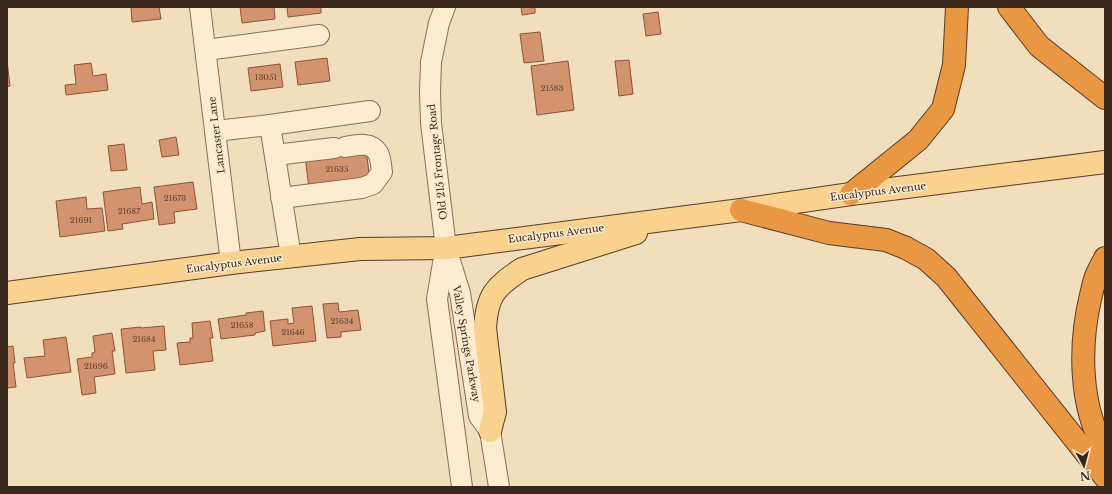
<svg xmlns="http://www.w3.org/2000/svg" width="1112" height="494" font-family="'Libre Baskerville',serif">
	<rect width="100%" height="100%" fill="#f1debd"/>
	<g fill="#d3936f" stroke="#8c5438">
		<path d="M131,7H159L161,19L132,22Z"/>
		<path d="M240,7H274L275,19L242,23Z"/>
		<path d="M287,7H321V13L288,17Z"/>
		<path d="M521,7H535V13L522,15Z"/>
		<path d="M658,12L661,34L646,36L643,14Z"/>
		<path d="M540,32L544,61L524,63L520,34Z"/>
		<path d="M327,58L330,81L298,85L295,62Z"/>
		<path d="M629,60L633,94L619,96L615,61Z"/>
		<path d="M7,61L10,86L7,87Z"/>
		<path d="M568,61L574,110L537,115L531,66Z"/>
		<path d="M91,63L93,76L106,74L108,90L66,95L65,85L76,84L74,65Z"/>
		<path d="M280,64L283,87L251,91L248,68Z"/>
		<path d="M176,137L179,155L162,157L159,140Z"/>
		<path d="M124,144L127,170L111,171L108,146Z"/>
		<path d="M366,148L370,182L309,189L305,156Z"/>
		<path d="M193,182L197,209L174,212L175,223L159,225L154,187Z"/>
		<path d="M140,187L142,204L152,202L154,219L122,224L123,229L108,231L103,192Z"/>
		<path d="M86,197L87,209L102,208L105,231L60,237L56,201Z"/>
		<path d="M338,303L339,312L358,310L361,330L341,332V337L327,338L323,304Z"/>
		<path d="M312,306L316,341L273,346L270,321L288,319V324L294,323L292,308Z"/>
		<path d="M263,311L265,331L255,333V335L221,339L218,319L246,315V313Z"/>
		<path d="M210,321L213,338H210L213,361L180,365L177,343L190,342V338H193L192,323Z"/>
		<path d="M164,326L166,350L153,351L155,370L126,373L121,329L141,327V328Z"/>
		<path d="M112,333L115,351H112L115,374L94,377L96,393L82,395L77,359L92,357V353L95,352L93,336Z"/>
		<path d="M66,337L71,372L27,378L24,358L45,356L43,340Z"/>
		<path d="M13,346L15,363H13L16,387L7,388V347Z"/>
	</g>
	<g fill="none" stroke-linecap="round" stroke-linejoin="round">
		<g stroke="#8b6e54" stroke-width="22">
			<g id="minor">
				<path d="M200,7L231,263"/>
				<path d="M445,7L439,23L431,62L430,92L431,123L446,248L460,293L479,416L490,431L499,487"/>
				<path d="M206,50L319,35"/>
				<path d="M215,131L270,125"/>
				<path d="M275,155L334,148"/>
				<path d="M281,198L362,188L373,184L382,172C381,167 381,158 378,153C371,141 356,145 345,147"/>
				<path d="M445,251L437,299L462,487"/>
				<path d="M291,257L270,125L370,111"/>
			</g>
		</g>
		<g stroke="#583c29" stroke-width="24">
			<g id="major">
				<path d="M7,293L231,263L360,249L446,248L741,210L851,194L1105,162"/>
				<path d="M490,431L495,412L485,328C487,295 495,287 522,269L636,233"/>
			</g>
		</g>
		<g stroke="#583c29" stroke-width="24">
			<g id="highway">
				<path d="M1009,7L1039,46L1105,98"/>
				<path d="M851,194L918,140L943,109L954,65L957,7"/>
				<path d="M741,210L829,233L886,240L906,248L926,259L946,277L1105,477"/>
				<path d="M1105,258C1103,263 1100,267 1098,272C1094,279 1093,288 1091,295C1079,344 1079,406 1105,450"/>
			</g>
		</g>
		<use href="#minor" stroke="#fcecd0" stroke-width="20"/>
		<use href="#major" stroke="#f9d290" stroke-width="22"/>
		<use href="#highway" stroke="#ea9744" stroke-width="22"/>
	</g>
	<g text-anchor="middle" stroke-width="3" stroke-linejoin="round" paint-order="stroke">
		<g font-size="8" fill="#604230">
			<text x="266" y="80">13051</text>
			<text x="552" y="91">21583</text>
			<text x="337" y="172">21635</text>
			<text x="175" y="201">21673</text>
			<text x="129" y="214">21687</text>
			<text x="81" y="223">21691</text>
			<text x="342" y="324">21634</text>
			<text x="242" y="328">21658</text>
			<text x="293" y="335">21646</text>
			<text x="144" y="342">21684</text>
			<text x="96" y="369">21696</text>
		</g>
		<g font-size="10" fill="#39271b" stroke="#f8e9cd">
			<text transform="translate(216 135) rotate(-97)" y="4">Lancaster Lane</text>
			<text transform="translate(437 162) rotate(-96)" y="4">Old 215 Frontage Road</text>
			<text transform="translate(878 191) rotate(-7)" y="4">Eucalyptus Avenue</text>
			<text transform="translate(556 233) rotate(-7)" y="4">Eucalyptus Avenue</text>
			<text transform="translate(234 263) rotate(-7)" y="4">Eucalyptus Avenue</text>
			<text transform="translate(467 344) rotate(80)" y="4">Valley Springs Parkway</text>
		</g>
	</g>
	<rect width="1112" height="494" fill="none" stroke="#39271b" stroke-width="16"/>
	<g transform="translate(1084 466) rotate(173)" stroke="#f8e9cd" stroke-width="3" paint-order="stroke">
	<path d="M0-3L7 15L0 10L-7 15Z" fill="#39271b"/>
	<text y="-6" font-size="11" font-weight="bold" text-anchor="middle" fill="#39271b">N</text>
	</g>
</svg>
